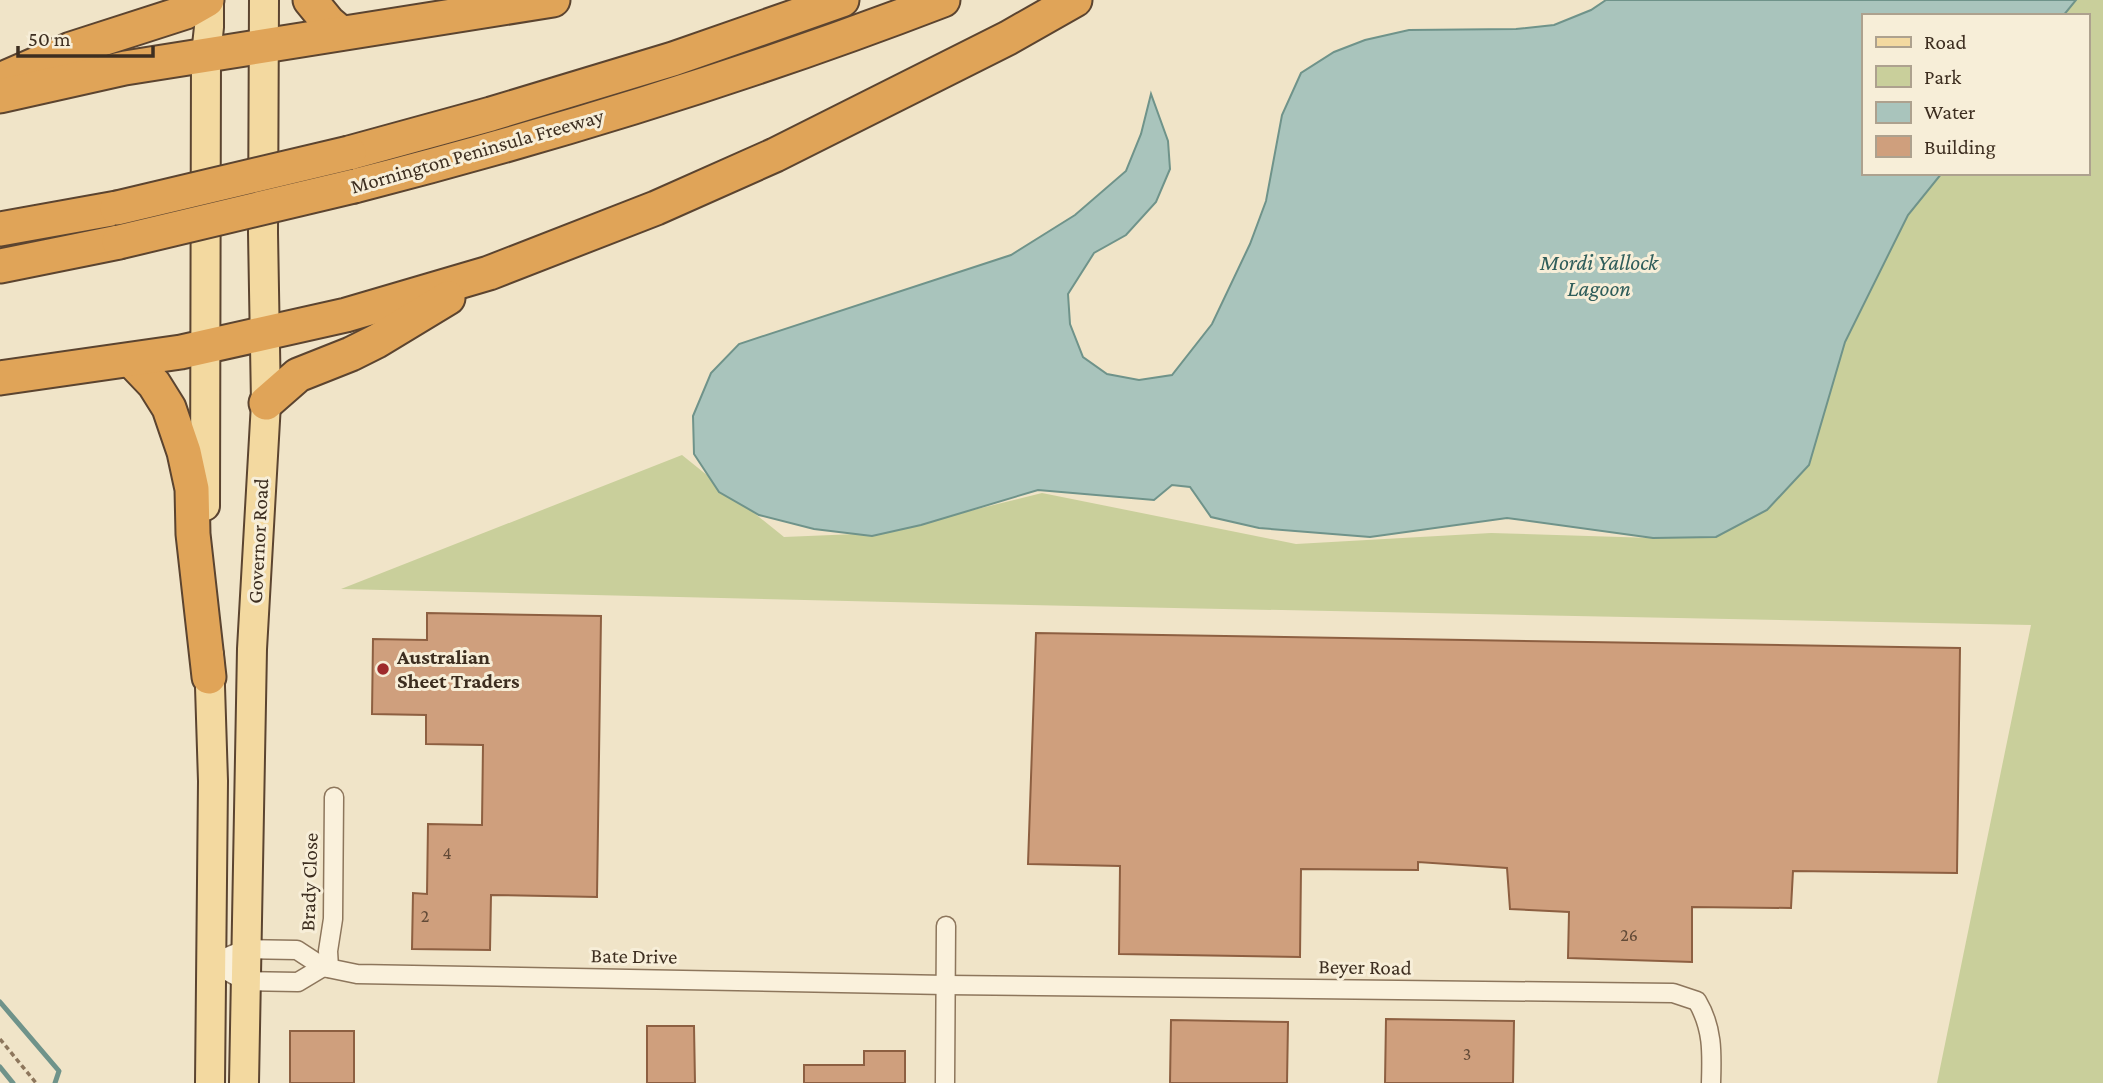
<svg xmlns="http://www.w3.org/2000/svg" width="2103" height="1083" font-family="'Crimson Pro',serif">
	<rect width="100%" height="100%" fill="#f0e4c8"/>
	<path fill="#c9cf9b" d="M2076,0H2103V1083H1937L2031,625L976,604L341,589L682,455L784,537L880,533L1042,493L1296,544L1491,533L1653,538L1716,537L1809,465L1845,342L1908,215L1942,173H2087V16H2063Z"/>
	<path fill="#a9c4bc" stroke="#6f938a" stroke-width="2" d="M1606,0H2076L2063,16H1863V173H1942L1908,215L1845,342L1809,465L1767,510L1716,537L1653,538L1507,518L1370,537L1259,528L1211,517L1190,487L1172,485L1154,500L1038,490L921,525L872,536L814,529L759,515L719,492L694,454L693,416L711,373L739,344L1011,255L1075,215L1126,171L1141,134L1151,94L1168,141L1170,169L1156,202L1126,235L1094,253L1068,294L1070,324L1083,357L1107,374L1139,380L1172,375L1212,324L1250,244L1266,201L1282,115L1301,73L1334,52L1365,40L1409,30L1516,29L1554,25L1591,10Z"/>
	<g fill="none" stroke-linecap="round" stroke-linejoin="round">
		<g stroke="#6f938a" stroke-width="5">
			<path d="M0,1002L59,1071L55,1083"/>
			<path d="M0,1067L13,1083"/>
		</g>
	</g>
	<g fill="#cf9f7d" stroke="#8d5f41" stroke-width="2">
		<path d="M427,613L601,616L597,897L491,895L490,950L412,949L413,893L427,894L428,824L482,825L483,745L426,744V715L372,714L373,639L427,640Z"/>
		<path d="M1036,633L1960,648L1957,873L1793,871L1791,908L1692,907V962L1568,958L1569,912L1510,909L1507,868L1418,862V870L1301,869L1300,957L1119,954L1120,866L1028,864Z"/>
		<path d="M1386,1019L1514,1021L1513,1083H1385Z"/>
		<path d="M1171,1020L1288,1022L1287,1083H1170Z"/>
		<path d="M647,1026H694L695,1083H647Z"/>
		<rect x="290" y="1031" width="64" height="52"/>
		<path d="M864,1051H905V1083H804V1065H864Z"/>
	</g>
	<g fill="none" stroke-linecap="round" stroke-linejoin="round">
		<g stroke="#8d765c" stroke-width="21">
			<g id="minor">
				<path d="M213,963L246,949L297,950L323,967L357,974L946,985L1673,993L1697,1001C1713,1028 1712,1053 1711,1083"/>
				<path d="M213,963L245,981L298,982L323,967"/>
				<path d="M329,968L328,951L333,919L334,797"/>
				<path d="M945,1083L946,926"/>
			</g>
		</g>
		<g stroke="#5b4430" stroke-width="32">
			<g id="primary">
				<path d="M205,506L206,55L209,27V0"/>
				<path d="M209,655L213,781L210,1083"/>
				<path d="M244,1083L252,649L266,403L263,233L264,0"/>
			</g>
		</g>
		<g stroke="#5b4430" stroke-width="37">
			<g id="motorway">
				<path d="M310,0L328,22L341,33"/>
				<path d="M0,80L71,49L186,12L207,0"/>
				<path d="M0,96L125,68L553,0"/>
				<path d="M349,153L491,114L673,59L842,0"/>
				<path d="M354,186C553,135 751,74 943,0"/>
				<path d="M0,229L117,208"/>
				<path d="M0,266L119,242"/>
				<path d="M132,361L154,384L169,408L184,452L192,489L193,534L209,677"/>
				<path d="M0,378L181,352L346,315L489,273L656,208L775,155L1008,38L1075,0"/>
				<path d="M266,403L298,375L351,354L377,341L448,298"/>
			</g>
		</g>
		<path stroke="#8d765c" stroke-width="3.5" stroke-dasharray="5 3.5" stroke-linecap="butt" d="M0,1039L36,1083"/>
		<use href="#minor" stroke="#faf1dc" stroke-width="18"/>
		<use href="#primary" stroke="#f3d9a0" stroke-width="28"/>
		<use href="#motorway" stroke="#e0a458" stroke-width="33"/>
		<g stroke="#5b4430" stroke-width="37" stroke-linecap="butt">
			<g id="motorway-bridge">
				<path d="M117,208L349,153"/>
				<path d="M119,242L354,186"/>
			</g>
		</g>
		<use href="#motorway-bridge" stroke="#e0a458" stroke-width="33"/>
	</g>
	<circle fill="#9e2a2b" stroke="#f7eed8" stroke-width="2.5" cx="383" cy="669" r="7"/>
	<g text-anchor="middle" stroke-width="6" stroke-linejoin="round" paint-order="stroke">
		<g font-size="18" fill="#624a37">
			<text x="447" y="859">4</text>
			<text x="425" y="922">2</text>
			<text x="1629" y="941">26</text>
			<text x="1467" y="1060">3</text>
		</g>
		<g font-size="21" fill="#3d2e20" stroke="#f7eed8">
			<text transform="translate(477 151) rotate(-16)" y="7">Mornington Peninsula Freeway</text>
			<text transform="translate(258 541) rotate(-87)" y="7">Governor Road</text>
			<text transform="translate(309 882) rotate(-88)" y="7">Brady Close</text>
			<text transform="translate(634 956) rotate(1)" y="7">Bate Drive</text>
			<text transform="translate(1365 967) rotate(1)" y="7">Beyer Road</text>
		</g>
		<g font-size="21" font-weight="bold" fill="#3d2e20" stroke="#f7eed8" text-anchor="start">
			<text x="397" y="664">Australian<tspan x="397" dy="24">Sheet Traders</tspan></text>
		</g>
		<g font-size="23" font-style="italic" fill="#2f5d5a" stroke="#f7eed8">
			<text x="1599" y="270">Mordi Yallock<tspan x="1599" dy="26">Lagoon</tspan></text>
		</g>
	</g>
	<rect x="1862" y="14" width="228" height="161" fill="#f7eed8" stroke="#ada18e" stroke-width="2"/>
	<rect x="1876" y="37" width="35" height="10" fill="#f3d9a0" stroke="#ada18e" stroke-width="2"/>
	<text x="1924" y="49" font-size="21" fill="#3d2e20">Road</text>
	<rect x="1876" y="66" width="35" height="21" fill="#c9cf9b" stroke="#ada18e" stroke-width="2"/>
	<text x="1924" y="84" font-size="21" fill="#3d2e20">Park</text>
	<rect x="1876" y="102" width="35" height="21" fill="#a9c4bc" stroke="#ada18e" stroke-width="2"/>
	<text x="1924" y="119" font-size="21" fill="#3d2e20">Water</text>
	<rect x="1876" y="136" width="35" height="21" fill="#cf9f7d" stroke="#ada18e" stroke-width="2"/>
	<text x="1924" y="154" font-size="21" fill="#3d2e20">Building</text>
	<path d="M18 46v10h135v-10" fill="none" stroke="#3d2e20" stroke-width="3.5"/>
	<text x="28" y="46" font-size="21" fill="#3d2e20" stroke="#f7eed8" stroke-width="5" paint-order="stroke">50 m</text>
</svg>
